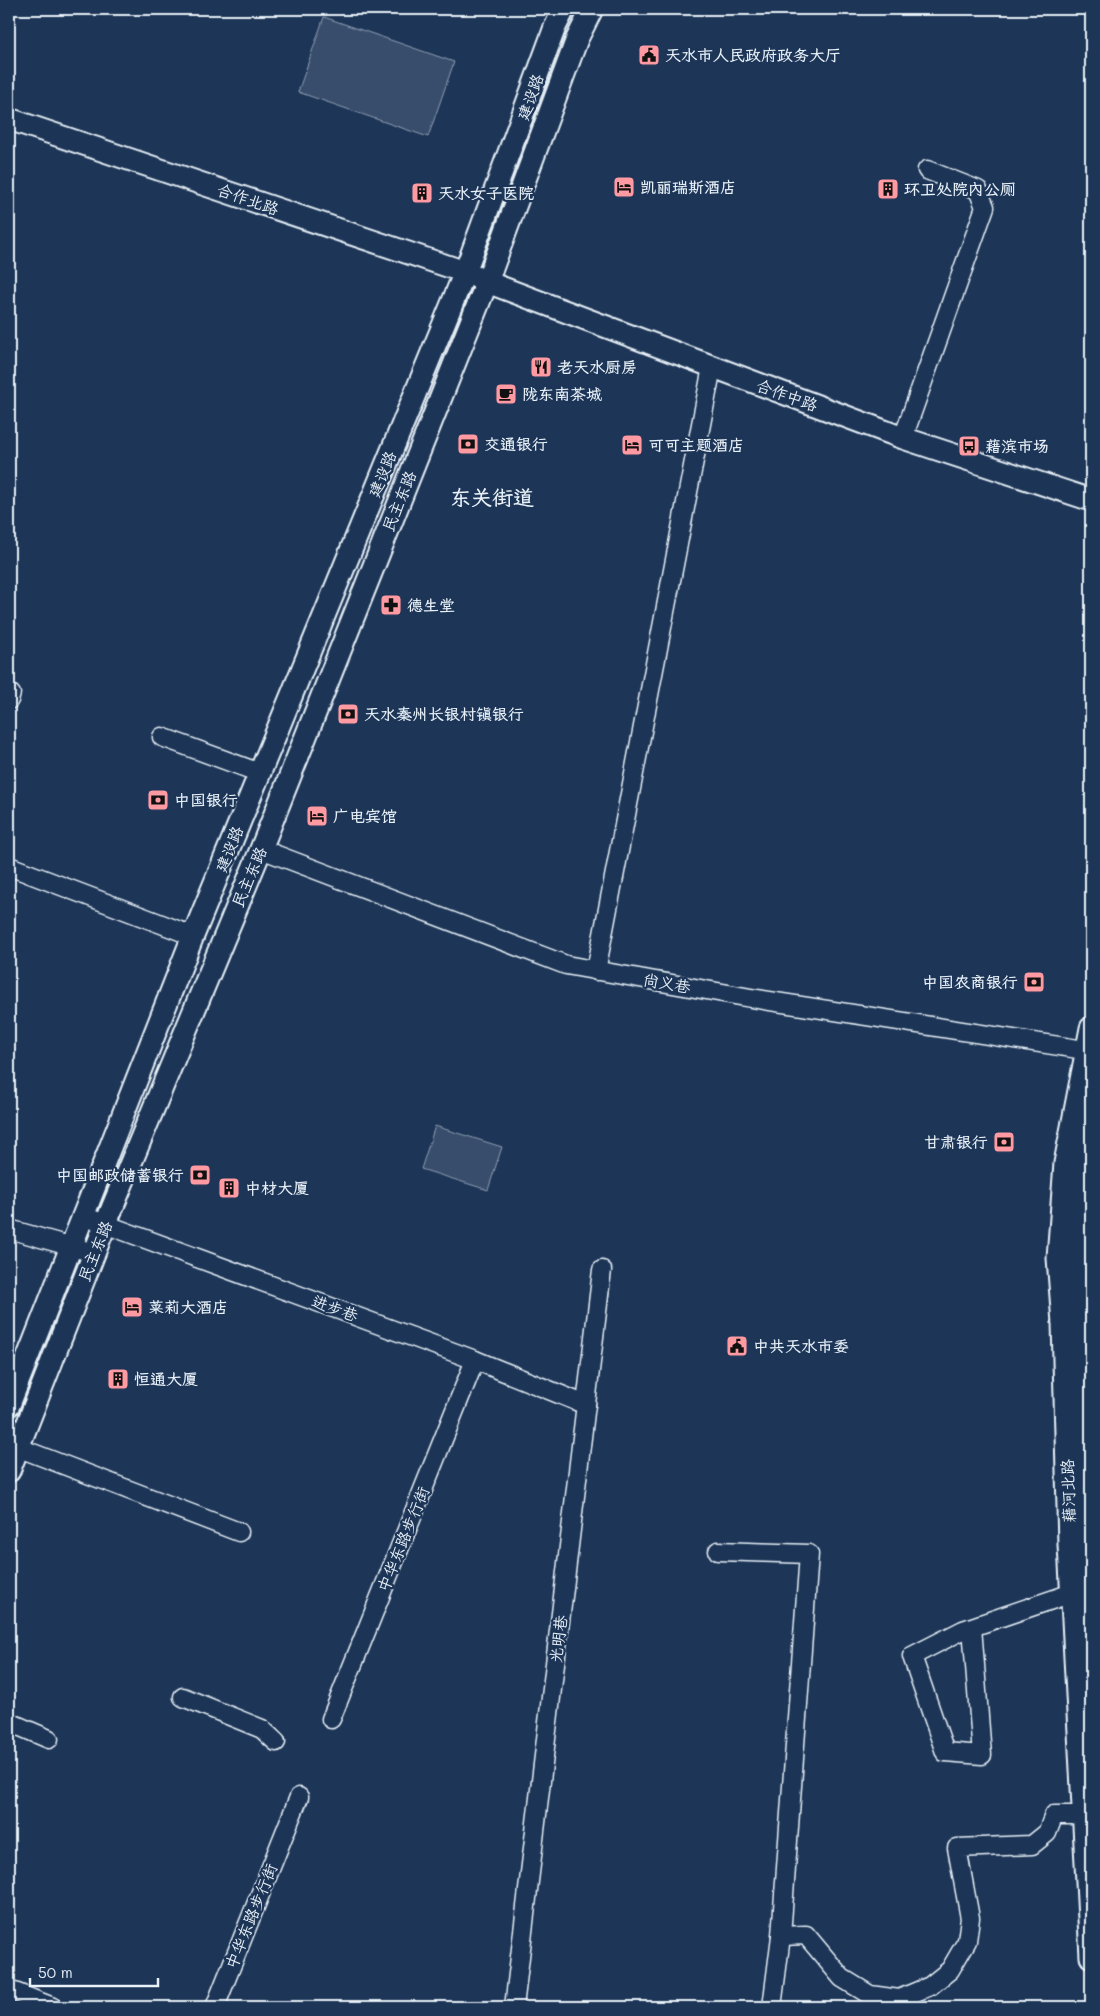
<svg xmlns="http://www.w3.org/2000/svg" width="1100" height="2016" font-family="Mali,'LXGW WenKai TC',sans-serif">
	<rect width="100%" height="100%" fill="#1d3557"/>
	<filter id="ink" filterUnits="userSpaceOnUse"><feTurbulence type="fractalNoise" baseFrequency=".02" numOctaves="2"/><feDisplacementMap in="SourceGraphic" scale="10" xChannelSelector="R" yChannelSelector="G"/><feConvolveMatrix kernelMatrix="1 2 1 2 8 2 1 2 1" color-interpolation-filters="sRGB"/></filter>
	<g filter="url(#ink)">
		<g fill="#374d6c" stroke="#909fb2">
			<path d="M324,17L454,62L428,137L298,92Z"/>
			<path d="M435,1126L502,1147L488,1190L421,1169Z"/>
		</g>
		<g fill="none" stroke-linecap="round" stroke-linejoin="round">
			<g stroke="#e8f1f8" stroke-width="21">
				<g id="minor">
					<path d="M903,438L985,207L978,190L927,170"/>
					<path d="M9,700L11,694"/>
					<path d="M162,737L260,773"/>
					<path d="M261,849L566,965L751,998L1091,1051"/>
					<path d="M9,866L193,936"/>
					<path d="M596,971L712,367"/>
					<path d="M83,1216L475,1360L586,1405"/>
					<path d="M9,1229L94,1253"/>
					<path d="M9,1444L239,1532"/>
					<path d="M718,1551L809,1554L781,1936L806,1935L842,1978L870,1995L899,1999L930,1986L950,1970L967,1941L970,1918L957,1848L1032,1845L1047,1833L1054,1815H1084"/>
					<path d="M972,1627L982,1755L945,1752L912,1656L963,1630L972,1627L1072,1593"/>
					<path d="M183,1697L262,1729L276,1742"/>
					<path d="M331,1719L475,1360"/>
					<path d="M9,1722L49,1739"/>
					<path d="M9,1992H15L53,2007"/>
					<path d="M215,2007L299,1797"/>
					<path d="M514,2007L602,1270"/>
					<path d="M772,2007L781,1936"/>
				</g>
			</g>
			<g stroke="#e8f1f8" stroke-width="25">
				<g id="major">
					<path d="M9,119L465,272L487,282L903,438L1091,500"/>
					<path d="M1091,1028L1065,1163L1058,1258L1063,1323L1069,1545L1091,1957"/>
					<path d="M1091,1119L1083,1162L1076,1246L1086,1544L1091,1649"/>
					<path d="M9,1405L193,936L465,272L555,27L564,9"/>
					<path d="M9,1471L106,1223L261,849L487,282L577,39L592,9"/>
				</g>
			</g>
			<use href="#minor" stroke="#1d3557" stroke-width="18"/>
			<use href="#major" stroke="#1d3557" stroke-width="21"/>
		</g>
	</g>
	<defs>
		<g id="civic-square" transform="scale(1.125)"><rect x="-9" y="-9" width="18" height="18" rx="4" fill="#ff9aa2" stroke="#1d3557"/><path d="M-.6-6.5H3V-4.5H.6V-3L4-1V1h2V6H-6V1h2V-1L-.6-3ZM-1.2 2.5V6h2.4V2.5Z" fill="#111"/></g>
		<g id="hotel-square" transform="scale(1.125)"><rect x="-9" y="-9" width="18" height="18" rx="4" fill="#ff9aa2" stroke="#1d3557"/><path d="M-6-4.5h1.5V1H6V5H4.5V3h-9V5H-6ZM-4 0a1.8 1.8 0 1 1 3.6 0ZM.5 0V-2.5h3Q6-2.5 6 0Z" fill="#111"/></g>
		<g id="building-square" transform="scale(1.125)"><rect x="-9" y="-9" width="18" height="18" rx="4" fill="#ff9aa2" stroke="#1d3557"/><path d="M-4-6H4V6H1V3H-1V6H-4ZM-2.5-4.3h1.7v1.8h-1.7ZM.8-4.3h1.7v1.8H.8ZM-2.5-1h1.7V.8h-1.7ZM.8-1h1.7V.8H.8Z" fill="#111"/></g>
		<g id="restaurant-square" transform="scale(1.125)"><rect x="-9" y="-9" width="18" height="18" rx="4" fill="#ff9aa2" stroke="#1d3557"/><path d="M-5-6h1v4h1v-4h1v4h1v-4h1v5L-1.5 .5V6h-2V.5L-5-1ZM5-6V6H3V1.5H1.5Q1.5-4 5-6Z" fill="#111"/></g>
		<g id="cafe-square" transform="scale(1.125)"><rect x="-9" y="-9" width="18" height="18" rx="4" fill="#ff9aa2" stroke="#1d3557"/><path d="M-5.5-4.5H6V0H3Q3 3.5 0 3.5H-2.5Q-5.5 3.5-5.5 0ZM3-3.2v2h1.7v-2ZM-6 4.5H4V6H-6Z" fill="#111"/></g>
		<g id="bank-square" transform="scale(1.125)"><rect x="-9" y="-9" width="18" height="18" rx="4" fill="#ff9aa2" stroke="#1d3557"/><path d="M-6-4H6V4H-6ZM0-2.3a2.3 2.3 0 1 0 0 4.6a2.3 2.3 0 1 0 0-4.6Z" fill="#111"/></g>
		<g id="bus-square" transform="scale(1.125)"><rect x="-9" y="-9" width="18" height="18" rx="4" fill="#ff9aa2" stroke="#1d3557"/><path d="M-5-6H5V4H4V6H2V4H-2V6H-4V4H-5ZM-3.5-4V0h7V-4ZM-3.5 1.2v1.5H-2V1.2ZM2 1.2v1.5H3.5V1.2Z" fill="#111"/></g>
		<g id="pharmacy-square" transform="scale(1.125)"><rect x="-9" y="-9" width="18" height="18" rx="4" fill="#ff9aa2" stroke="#1d3557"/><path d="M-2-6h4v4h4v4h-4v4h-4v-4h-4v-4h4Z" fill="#111"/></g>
	</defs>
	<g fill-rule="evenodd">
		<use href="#civic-square" x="649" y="55"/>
		<use href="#hotel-square" x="624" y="187"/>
		<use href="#building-square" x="888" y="189"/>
		<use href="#building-square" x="422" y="193"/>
		<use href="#restaurant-square" x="541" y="367"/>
		<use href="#cafe-square" x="506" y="394"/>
		<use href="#bank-square" x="468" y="444"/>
		<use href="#hotel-square" x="632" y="445"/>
		<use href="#bus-square" x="969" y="446"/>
		<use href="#pharmacy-square" x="391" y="605"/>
		<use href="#bank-square" x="348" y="714"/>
		<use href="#bank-square" x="158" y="800"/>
		<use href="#hotel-square" x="317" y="816"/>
		<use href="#bank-square" x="1034" y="982"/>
		<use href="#bank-square" x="1004" y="1142"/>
		<use href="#bank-square" x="200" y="1175"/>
		<use href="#building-square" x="229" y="1188"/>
		<use href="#hotel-square" x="132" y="1307"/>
		<use href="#civic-square" x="737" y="1346"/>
		<use href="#building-square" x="118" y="1379"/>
	</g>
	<g text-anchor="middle" stroke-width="4.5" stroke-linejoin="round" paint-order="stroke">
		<g font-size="16" font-weight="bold" fill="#e8f1f8" stroke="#1d3557" text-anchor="start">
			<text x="665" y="61">天水市人民政府政务大厅</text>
			<text x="640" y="193">凯丽瑞斯酒店</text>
			<text x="904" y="195">环卫处院内公厕</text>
			<text x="438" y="199">天水女子医院</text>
			<text x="557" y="373">老天水厨房</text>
			<text x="522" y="400">陇东南茶城</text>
			<text x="484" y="450">交通银行</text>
			<text x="648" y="451">可可主题酒店</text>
			<text x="985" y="452">藉滨市场</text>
			<text x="407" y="611">德生堂</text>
			<text x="364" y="720">天水秦州长银村镇银行</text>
			<text x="174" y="806">中国银行</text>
			<text x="333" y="822">广电宾馆</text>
			<text x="1018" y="988" text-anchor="end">中国农商银行</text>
			<text x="988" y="1148" text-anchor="end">甘肃银行</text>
			<text x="184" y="1181" text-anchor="end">中国邮政储蓄银行</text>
			<text x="245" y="1194">中材大厦</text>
			<text x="148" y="1313">莱莉大酒店</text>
			<text x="753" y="1352">中共天水市委</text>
			<text x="134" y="1385">恒通大厦</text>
		</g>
		<g font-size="16" fill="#e8f1f8" stroke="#1d3557">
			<text transform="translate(530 97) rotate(-70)" y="6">建设路</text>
			<text transform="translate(248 199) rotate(19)" y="6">合作北路</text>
			<text transform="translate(787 395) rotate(20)" y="6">合作中路</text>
			<text transform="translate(382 474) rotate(-68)" y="6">建设路</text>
			<text transform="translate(399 501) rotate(-68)" y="6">民主东路</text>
			<text transform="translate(229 849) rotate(-68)" y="6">建设路</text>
			<text transform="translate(249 877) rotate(-67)" y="6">民主东路</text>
			<text transform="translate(667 983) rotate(10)" y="6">尚义巷</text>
			<text transform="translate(95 1251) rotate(-68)" y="6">民主东路</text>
			<text transform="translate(335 1308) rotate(20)" y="6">进步巷</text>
			<text transform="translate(1068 1491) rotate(-92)" y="6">藉河北路</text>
			<text transform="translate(403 1539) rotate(-68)" y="6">中华东路步行街</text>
			<text transform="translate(558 1639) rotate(-83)" y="6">光明巷</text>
			<text transform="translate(251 1916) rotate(-68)" y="6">中华东路步行街</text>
		</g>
		<g font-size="21" font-weight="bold" fill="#e8f1f8" stroke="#1d3557">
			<text x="492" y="505">东关街道</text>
		</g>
	</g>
	<rect width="1100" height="2016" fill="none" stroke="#1d3557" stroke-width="30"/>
	<rect x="15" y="15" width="1070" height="1986" fill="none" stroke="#e8f1f8" stroke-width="2" filter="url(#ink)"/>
	<path d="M30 1978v8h128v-8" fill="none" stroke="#e8f1f8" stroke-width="2.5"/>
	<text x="38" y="1978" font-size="15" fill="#e8f1f8" stroke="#1d3557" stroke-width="4" paint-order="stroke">50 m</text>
</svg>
